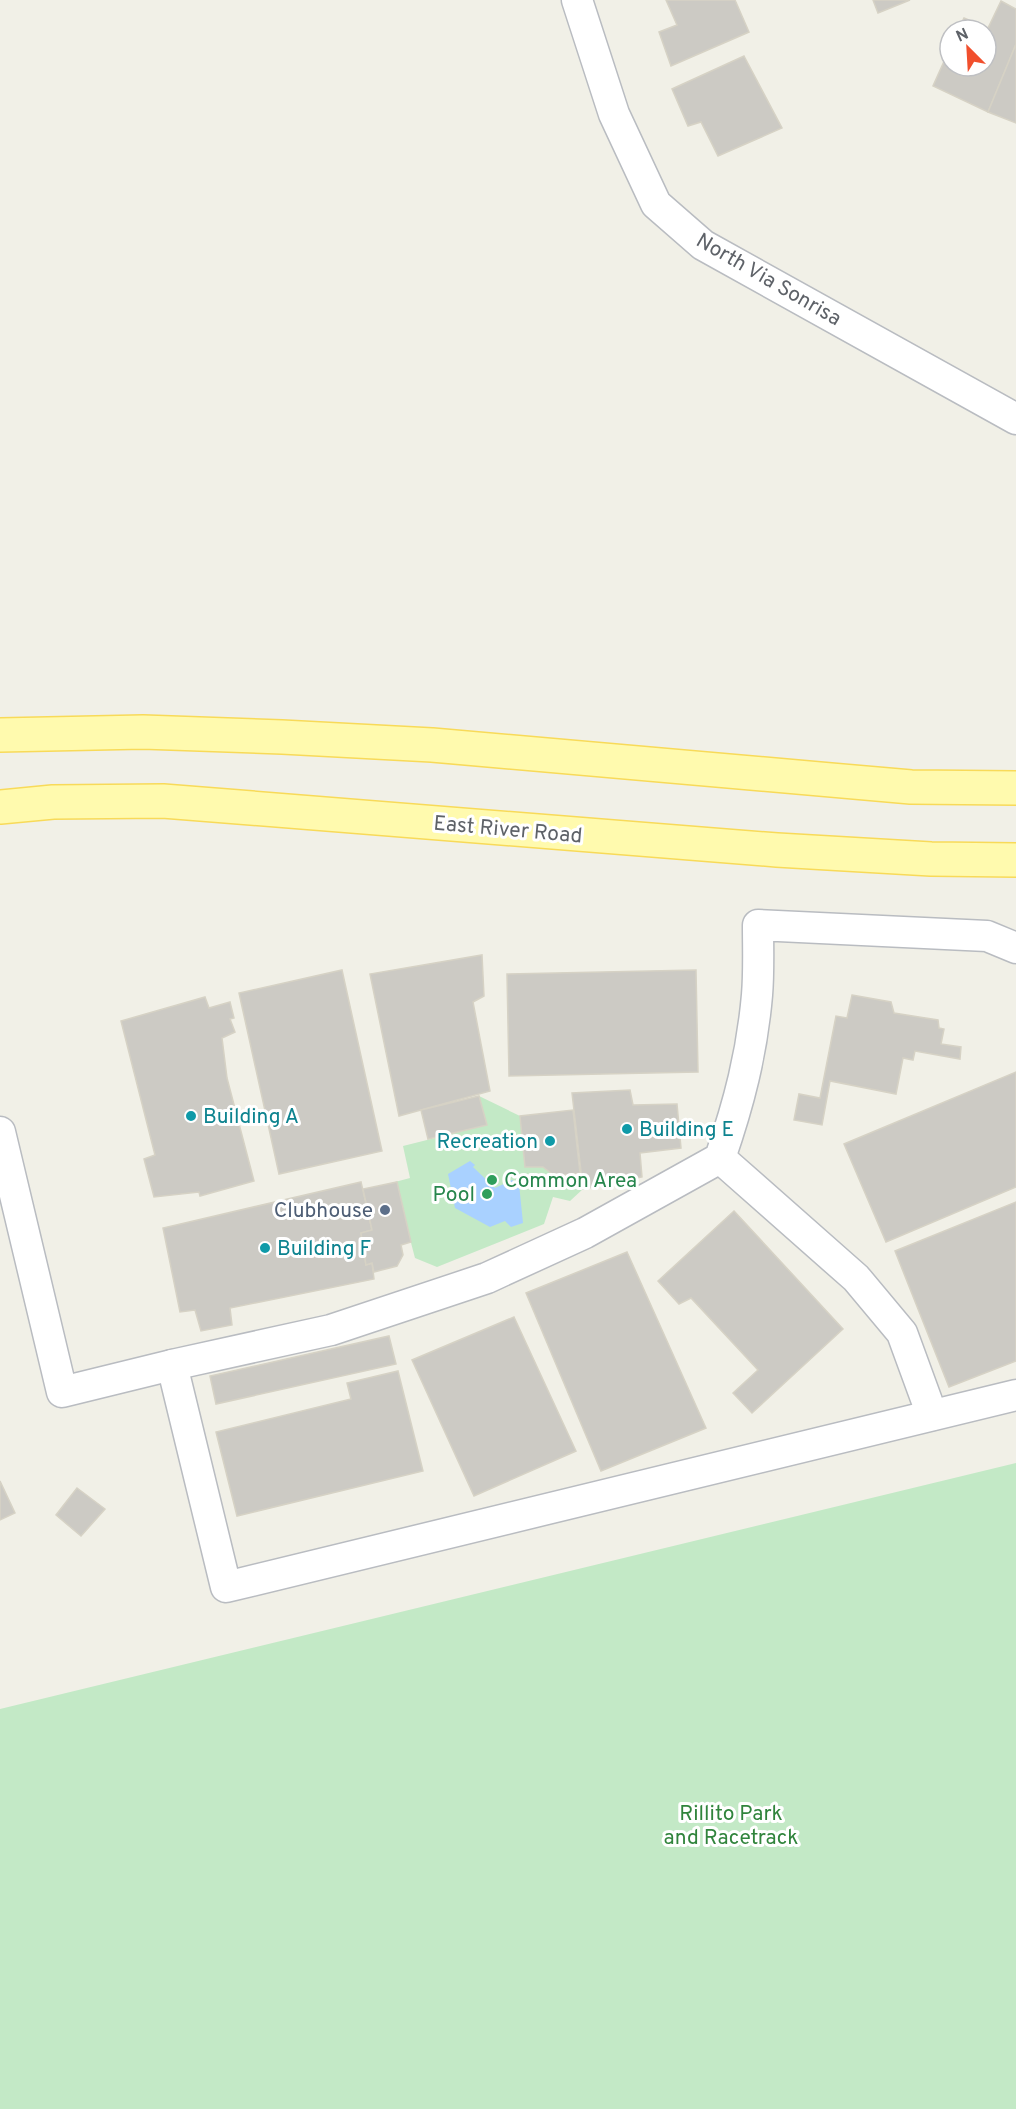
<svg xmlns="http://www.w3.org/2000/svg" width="1016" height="2109" font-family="Overpass,sans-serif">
	<rect width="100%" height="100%" fill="#f1f0e7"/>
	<g fill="#c3e9c6">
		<path d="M479,1096L520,1116L525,1167H543L555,1176L580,1173L583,1189L570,1201L553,1197L544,1224L437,1267L415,1258L395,1182L410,1178L403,1146L487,1125Z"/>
		<path d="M1016,1463V2109H0V1709Z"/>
	</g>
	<path fill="#a9d1ff" d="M470,1161L475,1165L473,1167L495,1188L512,1180L519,1184L523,1223L511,1227L505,1221L490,1227L455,1208L448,1174Z"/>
	<g fill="#cccac4" stroke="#d6d2c5" stroke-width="1.5">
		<path d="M666,0H735L749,32L671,66L659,32L677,25Z"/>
		<path d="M873,0H910L878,13Z"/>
		<path d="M1001,1L1016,9V44L988,112L933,86L950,48V66H986V30H958L964,18L988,28Z"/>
		<path d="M1016,44V123L988,112Z"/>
		<path d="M744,56L782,128L718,156L701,122L688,126L672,89Z"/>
		<path d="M482,955L484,996L473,1002L490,1091L399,1116L370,974Z"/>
		<path d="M342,970L382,1151L279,1174L239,993Z"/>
		<path d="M696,970L698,1072L509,1076L507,974Z"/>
		<path d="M852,995L891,1002L894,1013L938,1020L939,1028L944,1029L941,1044L961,1047L960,1059L915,1051L913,1060L903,1058L896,1094L830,1081L822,1125L794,1120L799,1094L820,1098L836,1016L847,1018Z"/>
		<path d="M205,997L209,1008L230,1002L234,1018L230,1019L235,1032L222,1038L227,1078L254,1181L200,1196L199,1192L154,1197L144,1159L155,1155L121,1021Z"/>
		<path d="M1016,1072V1187L886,1242L844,1144Z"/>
		<path d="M630,1090L633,1105L677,1104L681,1148L640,1153L642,1177L583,1189L572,1093Z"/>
		<path d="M479,1096L487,1125L428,1139L421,1110Z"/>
		<path d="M573,1110L580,1173L555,1176L543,1167H525L520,1116Z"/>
		<path d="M361,1182L372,1230L361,1233L366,1265L372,1263L374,1279L230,1308L232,1325L201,1331L195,1310L180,1312L163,1228Z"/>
		<path d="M397,1182L411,1242L401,1245L403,1255L397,1266L374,1272L372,1263L366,1265L361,1233L372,1230L363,1189Z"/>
		<path d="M1016,1202V1361L949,1387L895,1251Z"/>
		<path d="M734,1211L843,1329L752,1413L733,1393L758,1370L691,1298L679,1304L658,1281Z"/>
		<path d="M627,1252L706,1428L601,1471L526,1293Z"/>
		<path d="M514,1317L576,1451L474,1496L412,1360Z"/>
		<path d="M389,1336L396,1364L216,1404L210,1376Z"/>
		<path d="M398,1371L423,1471L237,1516L216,1432L351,1399L347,1383Z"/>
		<path d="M0,1481L15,1513L0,1520Z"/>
		<path d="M77,1488L105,1509L81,1536L56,1515Z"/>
	</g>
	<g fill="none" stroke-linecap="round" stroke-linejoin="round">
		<g stroke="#b9bcc1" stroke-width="33">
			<g id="street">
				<path d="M577,0L614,114L656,204L703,245L1016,419"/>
				<path d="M0,1132L62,1392L172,1365L331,1330L487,1278L585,1233L720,1158C739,1103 752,1053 757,995C759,972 758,948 758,925L987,936L1016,948"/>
				<path d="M720,1158L856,1278L902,1333L932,1415"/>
				<path d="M172,1365L226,1587L1016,1395"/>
			</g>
		</g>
		<g stroke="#f8da59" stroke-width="36">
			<g id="primary">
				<path d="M0,735L143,732L282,737L432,745L911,787L1016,788"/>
				<path d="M0,807L53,802L163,801L777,850L931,859L1016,860"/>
			</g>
		</g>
		<use href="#street" stroke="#fff" stroke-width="30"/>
		<use href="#primary" stroke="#fffaae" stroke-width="33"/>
	</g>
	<g fill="#0f9aa8" stroke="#fff" stroke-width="2">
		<circle cx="191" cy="1116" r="6"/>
		<circle cx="627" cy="1129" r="6"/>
		<circle cx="550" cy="1141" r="6"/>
		<circle cx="265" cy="1248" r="6"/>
	</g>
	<g fill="#2e9e5b" stroke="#fff" stroke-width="2">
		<circle cx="492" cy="1180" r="6"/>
		<circle cx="487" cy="1194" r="6"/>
	</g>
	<circle fill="#5c6f8a" stroke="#fff" stroke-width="2" cx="385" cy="1210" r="6"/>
	<g text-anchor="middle" stroke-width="6" stroke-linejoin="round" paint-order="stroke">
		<g font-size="21" fill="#5e6268" stroke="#fff">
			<text transform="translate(769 279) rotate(30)" y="7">North Via Sonrisa</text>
			<text transform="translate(508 829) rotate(5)" y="7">East River Road</text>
		</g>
		<g font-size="21" fill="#0d838f" stroke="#fff" text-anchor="start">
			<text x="203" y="1123">Building A</text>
			<text x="639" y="1136">Building E</text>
			<text x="538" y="1148" text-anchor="end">Recreation</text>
			<text x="277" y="1255">Building F</text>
		</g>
		<g font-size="21" fill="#27864d" stroke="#fff" text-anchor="start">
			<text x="504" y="1187">Common Area</text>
			<text x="475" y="1201" text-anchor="end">Pool</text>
		</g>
		<g font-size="21" fill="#4e5e75" stroke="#fff" text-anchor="end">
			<text x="373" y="1217">Clubhouse</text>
		</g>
		<g font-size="21" fill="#30843c" stroke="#fff">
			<text x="731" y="1820">Rillito Park<tspan x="731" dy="24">and Racetrack</tspan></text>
		</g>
	</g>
	<g transform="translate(968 48) rotate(336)"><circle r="28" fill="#ffffff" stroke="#bfc0c3" stroke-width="1.5"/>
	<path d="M0-4.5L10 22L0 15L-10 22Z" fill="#f14f2d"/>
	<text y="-9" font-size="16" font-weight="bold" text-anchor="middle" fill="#5e6268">N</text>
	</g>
</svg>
